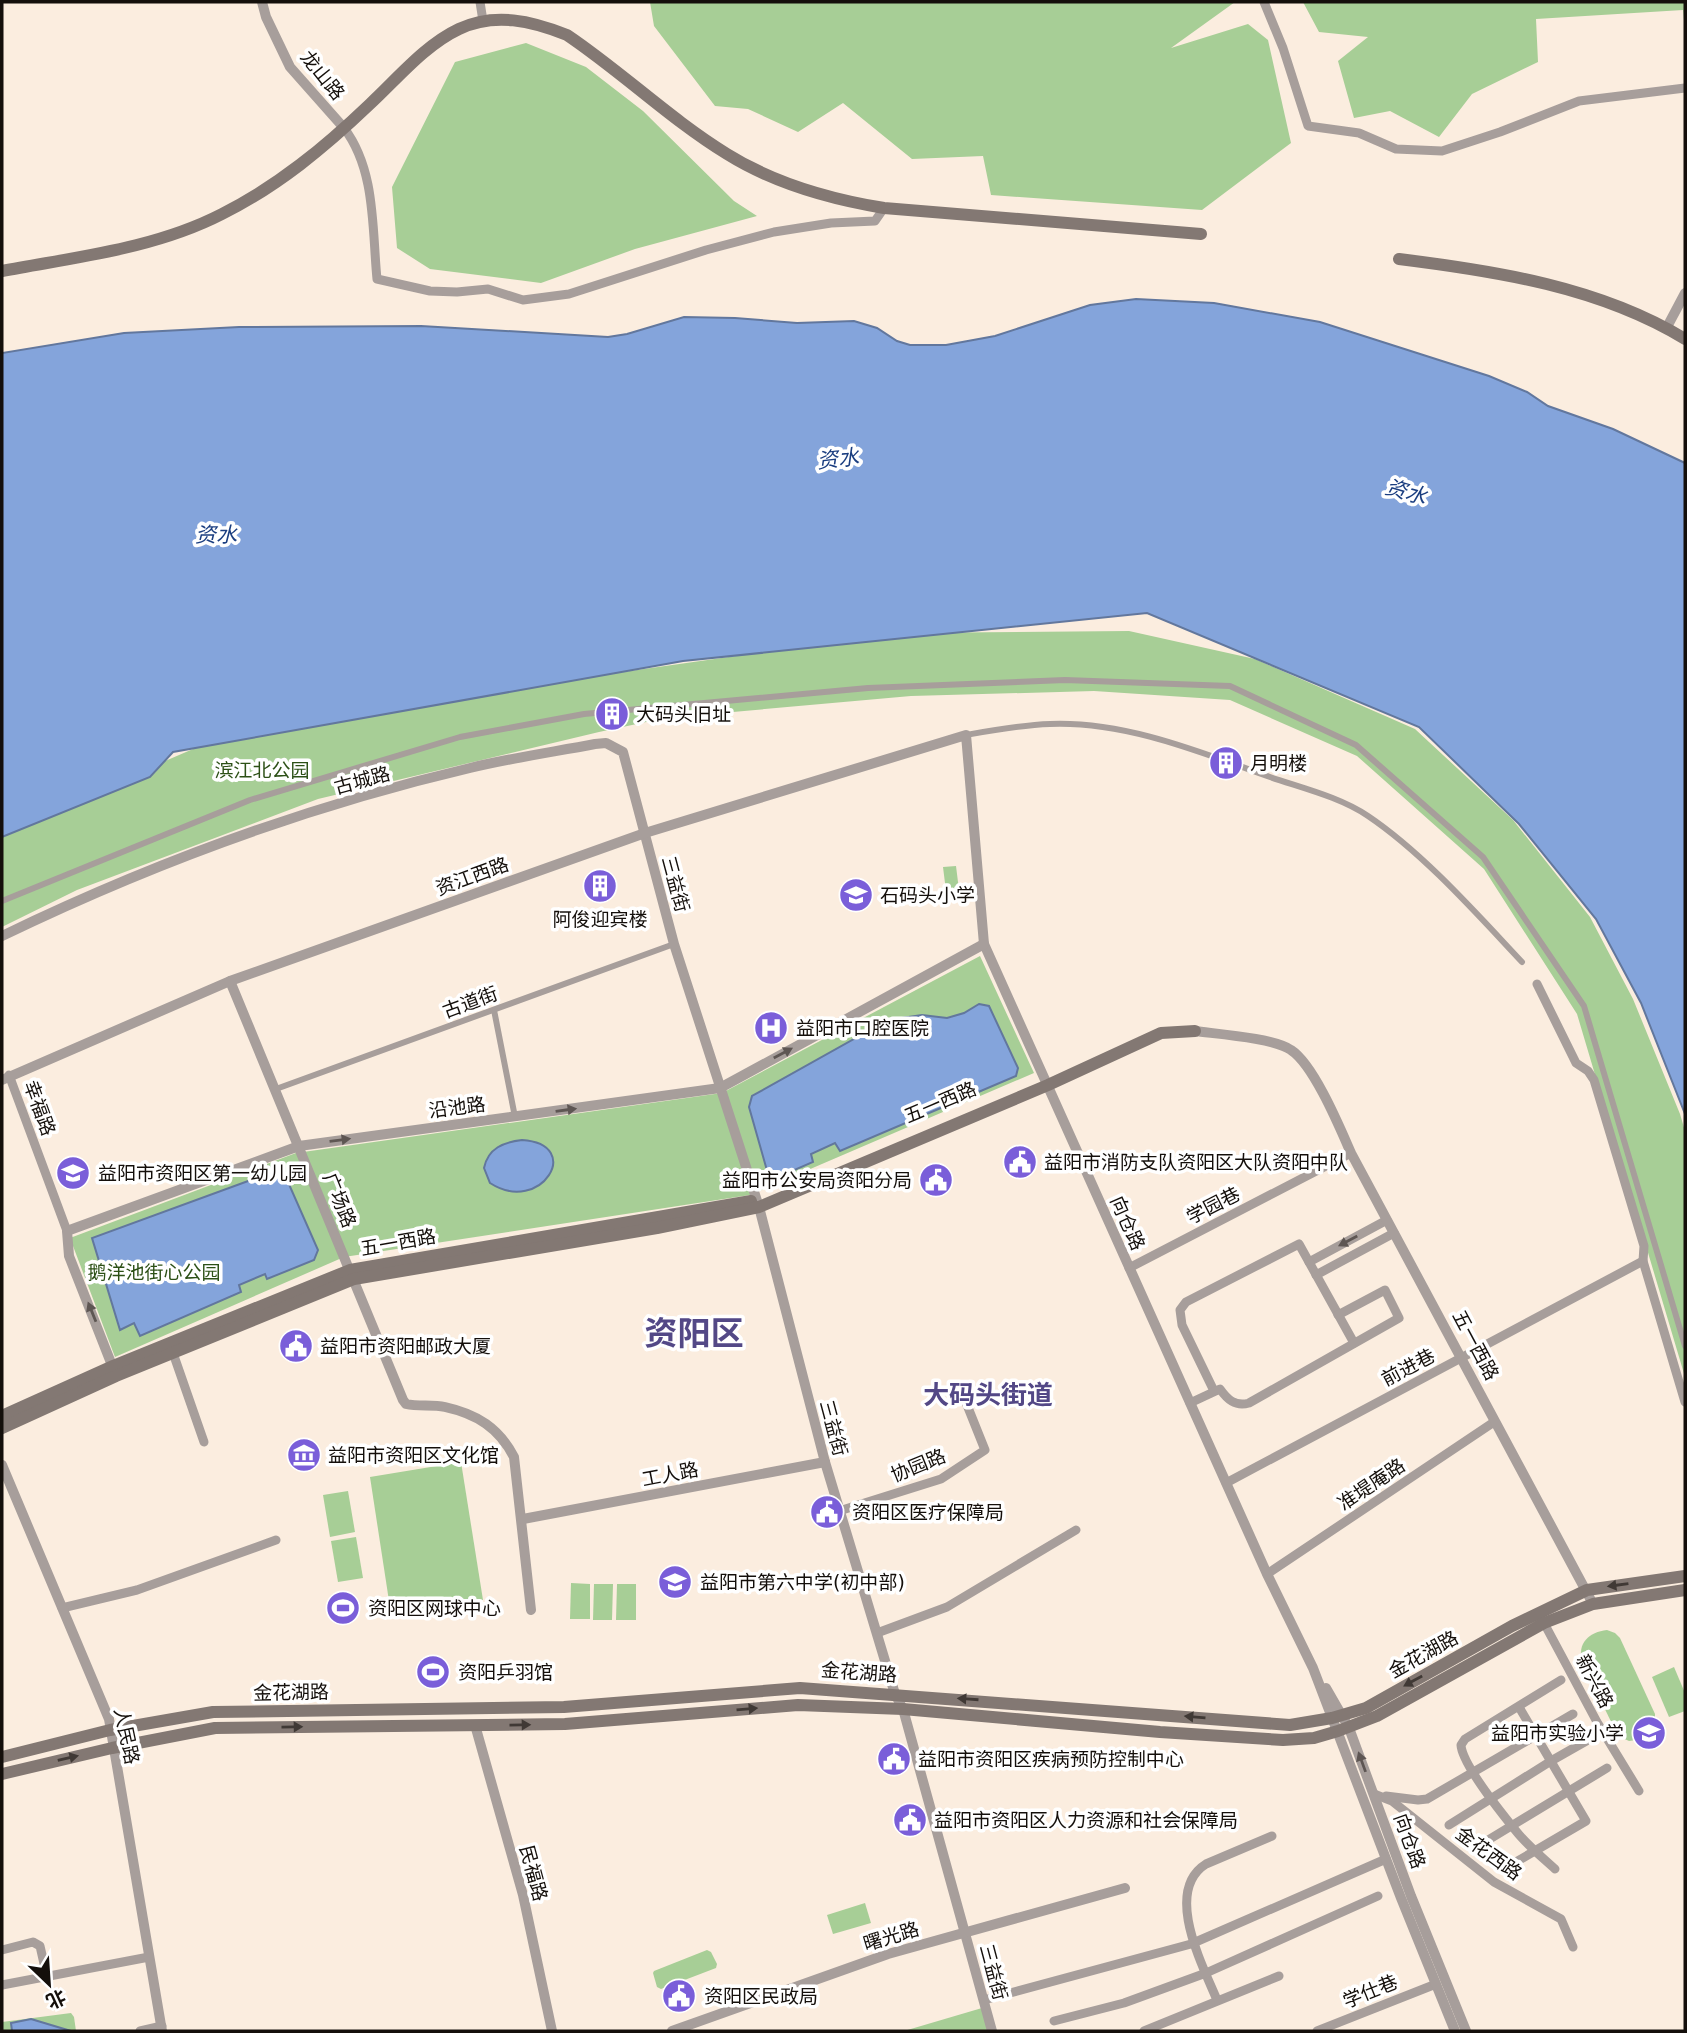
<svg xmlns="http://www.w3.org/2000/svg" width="1687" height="2033" font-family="'DejaVu Sans','Noto Sans SC',sans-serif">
	<rect width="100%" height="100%" fill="#fbeddf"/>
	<g fill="#a7ce96">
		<path d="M650,2H1235L1171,48L1248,24L1268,40L1291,143L1202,210L991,195L983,156L912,159L843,103L798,132L748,109L715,106L654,26Z"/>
		<path d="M1303,2H1685V29L1683,10L1536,19L1538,62L1472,94L1439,137L1390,111L1354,118L1338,61L1368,37L1319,32Z"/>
		<path d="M526,43L586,67L643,111L734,201L757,216L635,249L541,283L430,269L397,248L392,187L455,62Z"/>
		<path d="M1129,631L1255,659L1415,729L1513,820L1590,917L1633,999L1680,1114L1685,1131V1377L1577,1014L1484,869L1357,756L1230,700L1094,691L911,696L665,718L599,732L318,799L77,890L2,927V831L249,725L898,633Z"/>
		<path d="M956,866L959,890L946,891L943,867Z"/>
		<path d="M980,956L1034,1073L750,1195L344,1257L115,1357L70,1238L296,1153L722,1093Z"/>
		<path d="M461,1462L483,1600L391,1614L370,1477Z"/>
		<path d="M348,1491L355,1532L330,1537L323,1495Z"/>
		<path d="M356,1537L363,1578L338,1582L331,1541Z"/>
		<path d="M571,1583L590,1584V1619H570Z"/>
		<path d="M594,1584H613L612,1620H593Z"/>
		<path d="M617,1584H636V1620H616Z"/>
		<path d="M1607,1630L1615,1633L1620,1638L1655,1714V1722L1653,1729L1644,1739L1629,1741L1618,1736L1582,1662C1577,1643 1589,1632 1607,1630Z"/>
		<path d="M1674,1667L1685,1693V1711L1669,1717L1652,1677Z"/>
		<path d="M865,1903L871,1923L833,1934L827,1915Z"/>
		<path d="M707,1950L711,1952L717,1964L716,1968L661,1989L657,1987L653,1973L654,1971Z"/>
		<path d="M982,2008L988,2031H904Z"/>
		<path d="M71,2013L74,2017L76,2031H2V2022Z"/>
	</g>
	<g fill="#84a4db" stroke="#62779d" stroke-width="2">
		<path d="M1136,299L1214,303L1320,322L1489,376L1527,392L1548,406L1613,429L1685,463V1114L1641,1003L1596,919L1519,824L1419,727L1147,613L683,661L173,752L150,777L2,837V353L124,333L239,327L421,326L608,337L627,334L684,317L735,318L797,323L854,321L877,328L897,341L910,345H946L995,336L1090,305Z"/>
		<path d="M979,1004L989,1006L1018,1068L1016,1076L840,1151L835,1143L811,1154L813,1162L776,1178L768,1174L749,1107L752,1096L888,1020L922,1015L947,1018L964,1013Z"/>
		<path d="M522,1140C585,1144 541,1216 490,1183L484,1168C488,1148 504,1142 522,1140Z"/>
		<path d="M270,1173L288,1182L318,1250L314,1260L267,1279L265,1274L239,1285L241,1292L140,1336L134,1323L120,1330L92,1238Z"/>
		<path d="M31,2019L71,2031H12L11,2023Z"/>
	</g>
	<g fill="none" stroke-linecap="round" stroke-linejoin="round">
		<g stroke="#a79e9b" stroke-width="6">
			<path d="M966,735C994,730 1021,725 1050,724C1125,721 1200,752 1270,777C1302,788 1340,797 1368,816C1423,853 1476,913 1522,962"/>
			<path d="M2,901L250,800L460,737L584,714L868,688L1065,680L1230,686L1356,745L1483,857L1584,1006L1685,1346"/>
			<path d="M494,1010L515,1117"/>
			<path d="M276,1089L674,944"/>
		</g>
		<g stroke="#a79e9b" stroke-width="9">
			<path d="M480,2L483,21"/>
			<path d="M1264,2L1283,48L1308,126L1359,133L1396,149L1442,151L1500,132L1579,101L1685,88"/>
			<path d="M344,128C376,170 372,229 377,279L430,291L457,292L488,289L523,300L569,294L706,250L774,232L831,223L875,221L884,208"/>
			<path d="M1537,984L1576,1063L1588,1071L1594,1080L1644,1246L1643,1261L1685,1402"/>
			<path d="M9,1075L67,1231"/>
			<path d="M1309,1262L1387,1220"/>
			<path d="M1129,1268L1351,1153"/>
			<path d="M1316,1275L1394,1233"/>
			<path d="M173,1353L204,1442"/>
			<path d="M1214,1391L1182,1325L1180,1310L1186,1302L1299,1244L1354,1343"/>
			<path d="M1190,1403L1220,1389C1227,1399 1235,1407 1249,1403L1399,1318L1385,1290L1338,1315"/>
			<path d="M1226,1483L1643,1261"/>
			<path d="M839,1511L941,1479L985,1450L961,1390"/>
			<path d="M1267,1574L1494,1422"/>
			<path d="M62,1608L137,1590L276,1540"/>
			<path d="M1544,1623L1597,1722L1639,1791"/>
			<path d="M877,1633L947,1607L1076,1530"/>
			<path d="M1374,1794L1392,1801L1494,1882L1561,1919L1573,1947"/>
			<path d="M1386,1796L1418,1800L1427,1799L1573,1714"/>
			<path d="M1449,1825L1551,1761L1595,1736"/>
			<path d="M1475,1848L1607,1768"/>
			<path d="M1504,1869L1586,1821L1519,1707"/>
			<path d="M1555,1869C1542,1857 1527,1845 1516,1831C1503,1815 1462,1764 1461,1745L1465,1739L1561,1680"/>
			<path d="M2,1950L33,1942L40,1946L47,1977"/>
			<path d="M2,1985L149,1957"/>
			<path d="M984,2000L1191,1944L1386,1859"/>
			<path d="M1217,2000C1203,1966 1163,1891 1206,1864L1272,1836"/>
			<path d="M1054,2021L1124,2003L1206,1973L1378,1896"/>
			<path d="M140,2031L162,2026"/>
			<path d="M1144,2031L1279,1976"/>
			<path d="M1317,2031L1436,1984"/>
		</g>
		<g stroke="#a79e9b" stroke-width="10">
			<path d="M262,2L266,17L290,67L344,128"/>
			<path d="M1667,327L1685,293"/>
			<path d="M2,936C151,864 308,806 470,768C511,758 553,752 595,744L606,743L623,752L674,944L759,1207L825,1462L895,1694L903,1709L992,2031"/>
			<path d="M230,981L403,1400L406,1404C419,1407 432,1404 445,1407C477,1414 499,1428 514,1457L531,1610"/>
			<path d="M1195,1031C1217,1034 1274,1038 1291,1050C1314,1065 1340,1128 1351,1153L1593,1604"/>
			<path d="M2,1080L230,981L645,833L966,735L984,944L1267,1574L1313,1668L1401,1898L1455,2031"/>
			<path d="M115,1373L69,1256L67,1231L299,1146L720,1088L984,944"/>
			<path d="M2,1465L109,1719L162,2031"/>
			<path d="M523,1519L825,1462"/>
			<path d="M1326,1688L1349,1728L1411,1896L1466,2031"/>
			<path d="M475,1725L523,1895L552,2031"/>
			<path d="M672,2031L888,1954L1125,1888"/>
		</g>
		<g stroke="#837873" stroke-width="12">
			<path d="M1399,259C1496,271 1600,287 1685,339"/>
			<path d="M2,271C75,257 154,249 222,214C278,186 325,147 370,104C398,78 425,45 459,29C495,12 532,21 567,35C622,72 670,119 727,154C775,184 829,199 884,208L1201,234"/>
			<path d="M2,1416L113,1366L350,1270L751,1201"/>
			<path d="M2,1428L116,1376L354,1279L657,1228L759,1207L1048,1085L1161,1033L1195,1031"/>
			<path d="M2,1757L110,1730L213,1712L564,1707L800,1688L1290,1725L1332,1718L1366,1708L1512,1626L1587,1590L1685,1576"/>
			<path d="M2,1774L112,1748L215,1728L565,1724L798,1705L903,1709L1160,1732L1283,1740L1314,1738L1338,1731L1377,1716L1544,1623L1593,1604L1685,1590"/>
		</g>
	</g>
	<defs><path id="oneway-solid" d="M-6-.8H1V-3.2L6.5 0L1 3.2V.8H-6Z" transform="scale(1.75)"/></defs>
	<g fill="#5e5653">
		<use href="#oneway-solid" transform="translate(783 1053) rotate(-28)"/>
		<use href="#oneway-solid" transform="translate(566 1110) rotate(-8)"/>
		<use href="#oneway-solid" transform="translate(340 1140) rotate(-7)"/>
		<use href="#oneway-solid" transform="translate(1348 1241) rotate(152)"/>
		<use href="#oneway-solid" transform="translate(92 1312) rotate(-112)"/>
		<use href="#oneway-solid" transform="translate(1362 1762) rotate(-110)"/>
	</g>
	<g fill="#403935">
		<use href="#oneway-solid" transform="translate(1618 1585) rotate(172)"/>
		<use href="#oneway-solid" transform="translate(1413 1681) rotate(151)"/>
		<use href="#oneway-solid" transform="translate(968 1699) rotate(-176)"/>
		<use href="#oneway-solid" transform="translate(747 1709) rotate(-5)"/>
		<use href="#oneway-solid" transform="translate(1195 1717) rotate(-175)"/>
		<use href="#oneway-solid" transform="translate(520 1725) rotate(-1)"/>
		<use href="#oneway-solid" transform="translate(292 1727) rotate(-1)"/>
		<use href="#oneway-solid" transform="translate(68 1758) rotate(-13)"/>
	</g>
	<defs>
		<g id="building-disc" transform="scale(1.75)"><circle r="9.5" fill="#7a5ed9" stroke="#fff"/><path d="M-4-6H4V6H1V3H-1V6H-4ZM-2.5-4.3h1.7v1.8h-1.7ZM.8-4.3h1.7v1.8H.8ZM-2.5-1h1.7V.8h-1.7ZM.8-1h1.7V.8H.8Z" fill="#fff"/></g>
		<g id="school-disc" transform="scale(1.75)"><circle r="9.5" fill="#7a5ed9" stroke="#fff"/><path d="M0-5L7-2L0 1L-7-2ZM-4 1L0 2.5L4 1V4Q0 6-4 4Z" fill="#fff"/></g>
		<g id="hospital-disc" transform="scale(1.75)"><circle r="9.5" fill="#7a5ed9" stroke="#fff"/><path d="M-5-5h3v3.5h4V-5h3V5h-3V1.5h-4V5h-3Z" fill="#fff"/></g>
		<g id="civic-disc" transform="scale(1.75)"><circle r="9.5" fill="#7a5ed9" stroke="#fff"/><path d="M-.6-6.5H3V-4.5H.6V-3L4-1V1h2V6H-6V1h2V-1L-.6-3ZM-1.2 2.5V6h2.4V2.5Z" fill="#fff"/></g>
		<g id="museum-disc" transform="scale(1.75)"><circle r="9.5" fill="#7a5ed9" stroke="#fff"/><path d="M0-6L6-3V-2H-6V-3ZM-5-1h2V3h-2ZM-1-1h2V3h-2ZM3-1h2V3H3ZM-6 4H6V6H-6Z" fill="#fff"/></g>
		<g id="stadium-disc" transform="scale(1.75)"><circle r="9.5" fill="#7a5ed9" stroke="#fff"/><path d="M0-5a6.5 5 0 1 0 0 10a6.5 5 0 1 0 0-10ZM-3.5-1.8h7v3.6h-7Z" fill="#fff"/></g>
	</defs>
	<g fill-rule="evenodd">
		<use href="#building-disc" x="612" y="714"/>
		<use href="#building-disc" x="1226" y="763"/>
		<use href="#building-disc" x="600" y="886"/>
		<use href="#school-disc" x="856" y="895"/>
		<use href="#hospital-disc" x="771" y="1028"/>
		<use href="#civic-disc" x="1020" y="1162"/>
		<use href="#school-disc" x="73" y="1173"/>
		<use href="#civic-disc" x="936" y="1180"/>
		<use href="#civic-disc" x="296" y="1346"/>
		<use href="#museum-disc" x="304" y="1455"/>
		<use href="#civic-disc" x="827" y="1512"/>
		<use href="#school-disc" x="675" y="1582"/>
		<use href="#stadium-disc" x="343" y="1608"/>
		<use href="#stadium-disc" x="433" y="1672"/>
		<use href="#school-disc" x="1649" y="1733"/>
		<use href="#civic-disc" x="894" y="1759"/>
		<use href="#civic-disc" x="910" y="1820"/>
		<use href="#civic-disc" x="679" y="1996"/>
	</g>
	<g text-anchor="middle" stroke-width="7" stroke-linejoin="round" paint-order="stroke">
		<g font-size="19" fill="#140f0b" stroke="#fff">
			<text transform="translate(323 75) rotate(51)" y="7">龙山路</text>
			<text transform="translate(362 780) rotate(-15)" y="7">古城路</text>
			<text transform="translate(472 876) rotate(-20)" y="7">资江西路</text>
			<text transform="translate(676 884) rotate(75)" y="7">三益街</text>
			<text transform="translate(470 1002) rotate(-20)" y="7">古道街</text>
			<text transform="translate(940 1102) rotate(-23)" y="7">五一西路</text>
			<text transform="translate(457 1107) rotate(-7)" y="7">沿池路</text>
			<text transform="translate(40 1108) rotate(70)" y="7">幸福路</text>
			<text transform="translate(340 1200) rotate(68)" y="7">广场路</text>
			<text transform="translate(1213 1205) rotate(-27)" y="7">学园巷</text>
			<text transform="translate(1128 1223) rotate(66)" y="7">向仓路</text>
			<text transform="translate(398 1242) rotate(-10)" y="7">五一西路</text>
			<text transform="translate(1476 1345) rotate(62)" y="7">五一西路</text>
			<text transform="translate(1408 1367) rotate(-28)" y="7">前进巷</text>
			<text transform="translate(834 1428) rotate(75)" y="7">三益街</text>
			<text transform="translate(918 1465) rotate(-22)" y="7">协园路</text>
			<text transform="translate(670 1474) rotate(-11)" y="7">工人路</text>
			<text transform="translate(1371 1484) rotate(-34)" y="7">准堤庵路</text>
			<text transform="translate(1423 1654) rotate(-29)" y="7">金花湖路</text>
			<text transform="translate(859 1672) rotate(4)" y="7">金花湖路</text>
			<text transform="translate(1595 1681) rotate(62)" y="7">新兴路</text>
			<text transform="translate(291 1692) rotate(-1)" y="7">金花湖路</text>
			<text transform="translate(127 1736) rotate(78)" y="7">人民路</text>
			<text transform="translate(1410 1841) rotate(70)" y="7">向仓路</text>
			<text transform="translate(1489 1853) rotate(36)" y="7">金花西路</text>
			<text transform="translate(534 1873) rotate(75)" y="7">民福路</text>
			<text transform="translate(891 1936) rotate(-17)" y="7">曙光路</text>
			<text transform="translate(994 1972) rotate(75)" y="7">三益街</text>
			<text transform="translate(1370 1991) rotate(-22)" y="7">学仕巷</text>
		</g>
		<g font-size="19" fill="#140f0b" stroke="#fff" text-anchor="start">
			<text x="636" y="721">大码头旧址</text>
			<text x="1250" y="770">月明楼</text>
			<text x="880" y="902">石码头小学</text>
			<text x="600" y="926" text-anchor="middle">阿俊迎宾楼</text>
			<text x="796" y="1035">益阳市口腔医院</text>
			<text x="1044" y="1169">益阳市消防支队资阳区大队资阳中队</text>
			<text x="98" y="1180">益阳市资阳区第一幼儿园</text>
			<text x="912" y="1187" text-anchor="end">益阳市公安局资阳分局</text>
			<text x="320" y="1353">益阳市资阳邮政大厦</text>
			<text x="328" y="1462">益阳市资阳区文化馆</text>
			<text x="852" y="1519">资阳区医疗保障局</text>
			<text x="700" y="1589">益阳市第六中学(初中部)</text>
			<text x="368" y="1615">资阳区网球中心</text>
			<text x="458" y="1679">资阳乒羽馆</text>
			<text x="1624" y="1740" text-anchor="end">益阳市实验小学</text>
			<text x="918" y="1766">益阳市资阳区疾病预防控制中心</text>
			<text x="934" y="1827">益阳市资阳区人力资源和社会保障局</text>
			<text x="704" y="2003">资阳区民政局</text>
		</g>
		<g font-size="19" fill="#2c5016" stroke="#fff">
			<text x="262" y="777">滨江北公园</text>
			<text x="154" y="1279">鹅洋池街心公园</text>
		</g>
		<g font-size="21" font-style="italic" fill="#1b3e80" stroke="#fff">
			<text transform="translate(838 459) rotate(-6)" y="7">资水</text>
			<text transform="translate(1406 492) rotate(16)" y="7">资水</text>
			<text x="216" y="542">资水</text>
		</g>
		<g font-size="26" font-weight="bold" fill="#534886" stroke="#fff">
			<text x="988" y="1404">大码头街道</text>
		</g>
		<g font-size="33" font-weight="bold" fill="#534886" stroke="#fff">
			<text x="694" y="1345">资阳区</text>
		</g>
	</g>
	<rect width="1687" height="2033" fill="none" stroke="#140f0b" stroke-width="7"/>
	<g transform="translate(49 1984) rotate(155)" stroke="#ffffff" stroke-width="5" paint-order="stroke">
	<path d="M0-5L12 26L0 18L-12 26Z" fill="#140f0b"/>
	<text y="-10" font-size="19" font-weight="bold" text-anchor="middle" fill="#140f0b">北</text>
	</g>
</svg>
